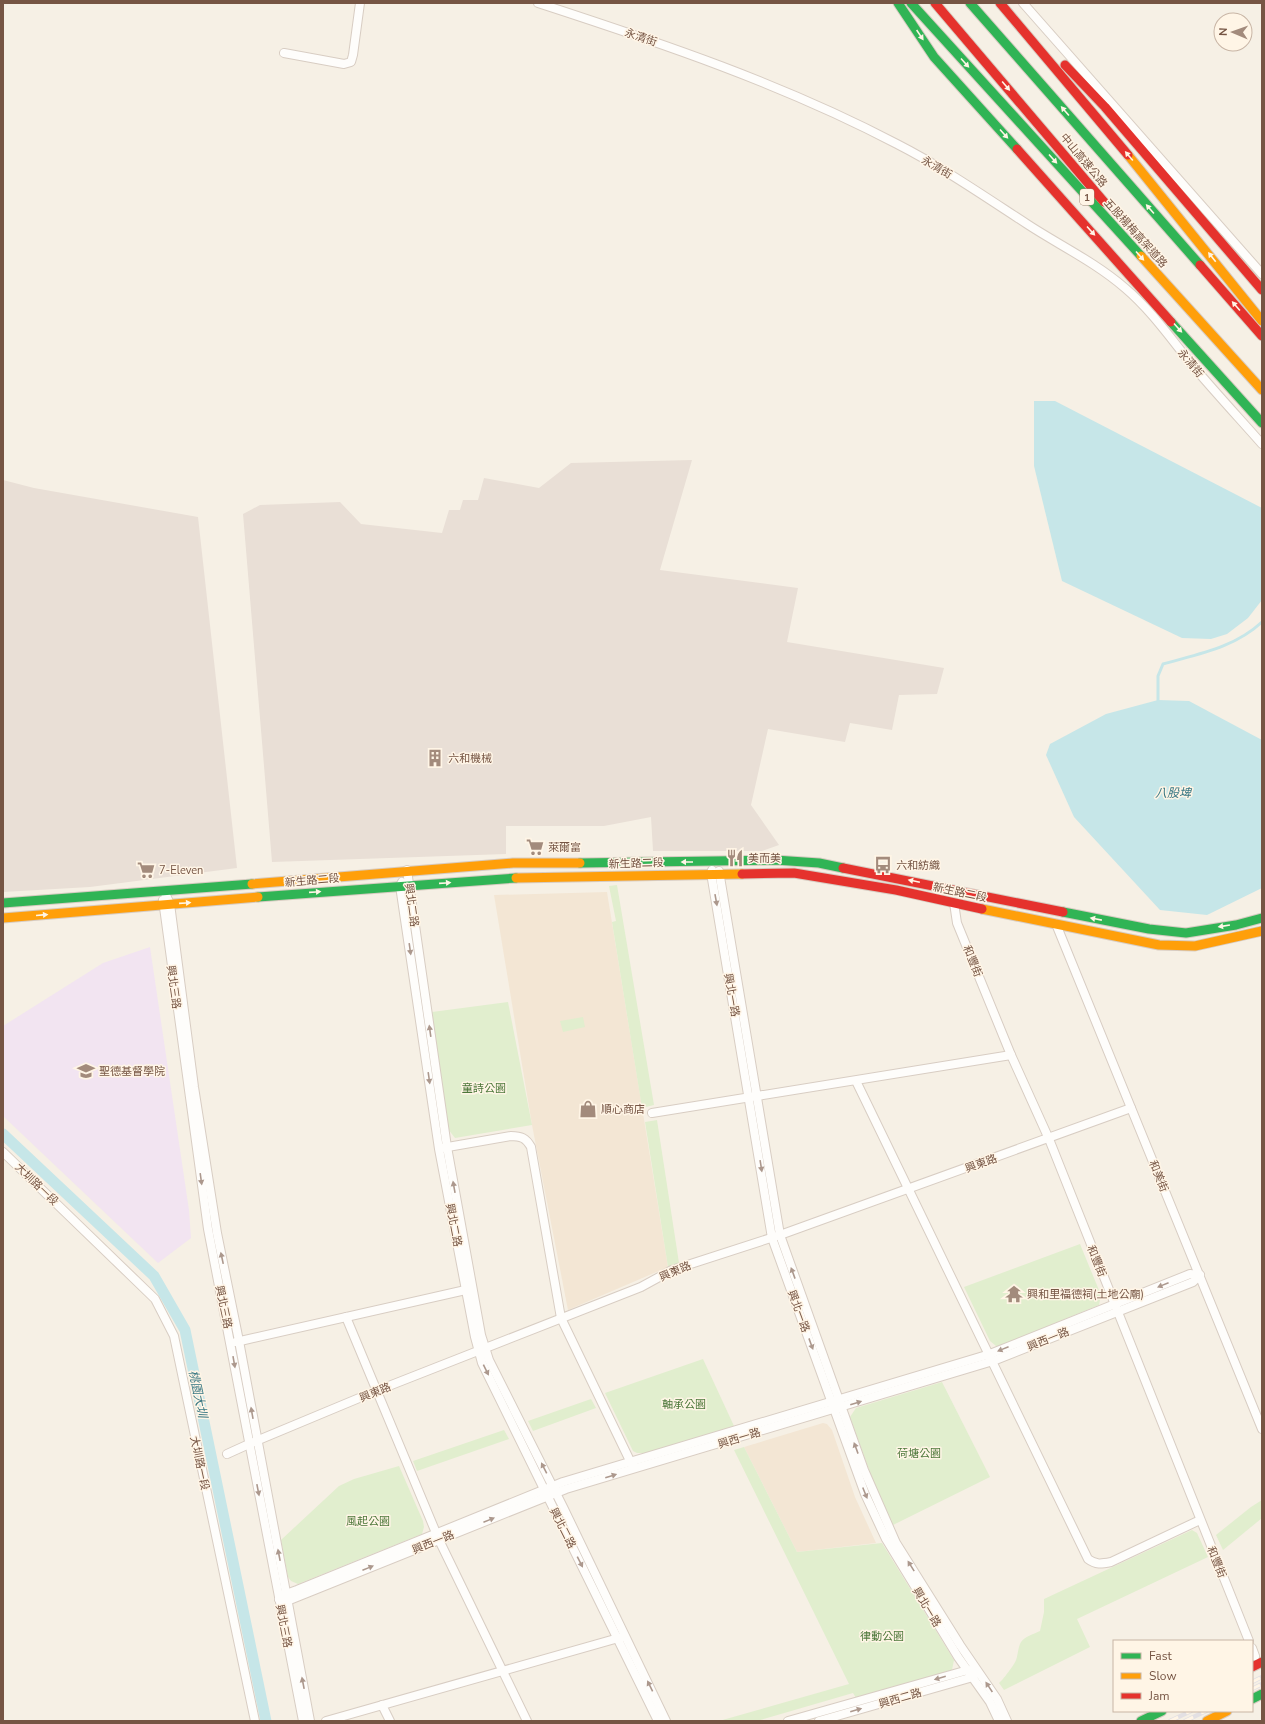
<svg xmlns="http://www.w3.org/2000/svg" width="1265" height="1724" font-family="'Nunito Sans','Noto Sans TC',sans-serif">
	<rect width="100%" height="100%" fill="#f6f0e5"/>
	<g fill="#f3e6d4">
		<path d="M607,892L668,1267L568,1310L532,1125L494,895Z"/>
		<path d="M823,1423L827,1424L832,1430L855,1497L876,1543L797,1552L744,1447Z"/>
	</g>
	<g fill="#e9dfd6">
		<path d="M692,460L660,570L798,588L787,642L944,668L937,694L899,695L892,730L850,723L845,742L768,729L751,805L779,845L762,851H653L651,817L604,826H506V854L272,862L243,514L260,505L340,502L361,524L442,533L449,510H460L463,500H478L484,478L539,488L571,463Z"/>
		<path d="M3,480L34,488L198,517L237,868L90,887L3,892Z"/>
	</g>
	<path fill="#f2e4f1" d="M150,947L189,1210L191,1238L158,1263L3,1116V1026L103,963Z"/>
	<g fill="#e1eece">
		<path d="M617,885L654,1105L642,1108L612,922L616,921L609,886Z"/>
		<path d="M508,1002L532,1125L455,1138L448,1129L432,1012Z"/>
		<path d="M583,1017L585,1027L563,1032L560,1021Z"/>
		<path d="M657,1120L679,1263L668,1267L645,1122Z"/>
		<path d="M1080,1244L1101,1295L1099,1305L1000,1346H996L990,1341L964,1287Z"/>
		<path d="M703,1359L734,1426L646,1453H637L633,1451L605,1393Z"/>
		<path d="M942,1382L990,1477L893,1525L876,1489L850,1417L856,1408Z"/>
		<path d="M591,1399L596,1408L533,1431L528,1421Z"/>
		<path d="M504,1430L509,1439L417,1471L413,1461Z"/>
		<path d="M744,1447L797,1552L882,1543L954,1660L952,1670L856,1698L853,1693L757,1721H719L849,1684L734,1450Z"/>
		<path d="M399,1466L423,1521L424,1527L422,1534L298,1584L291,1581L288,1577L281,1540L339,1486L354,1479Z"/>
		<path d="M1262,1500V1518L1223,1550L1216,1535L1251,1507Z"/>
		<path d="M1192,1530L1197,1533L1208,1557L1077,1619L1090,1647L1004,1690L999,1683C1002,1681 1015,1664 1016,1660C1018,1655 1018,1647 1021,1642C1025,1636 1034,1634 1040,1631L1044,1612V1599Z"/>
	</g>
	<g fill="#c6e6e8">
		<path d="M1034,401H1055L1262,508V600L1248,618L1227,634L1211,639L1182,638L1062,581L1034,466Z"/>
		<path d="M1158,700L1189,701L1262,740V888L1207,915L1160,910L1074,817L1046,755L1050,744L1106,714Z"/>
	</g>
	<g fill="none" stroke-linecap="round" stroke-linejoin="round">
		<path stroke="#c6e6e8" stroke-width="3" d="M1158,700V676L1163,664C1198,654 1234,648 1262,622"/>
		<path stroke="#c6e6e8" stroke-width="11" d="M3,1134L154,1276L185,1330L266,1721"/>
		<g stroke="#d8cdc3" stroke-width="10">
			<g id="street">
				<path d="M538,3C661,43 783,84 897,144C942,167 984,196 1027,224C1059,245 1095,262 1125,288C1151,310 1171,339 1193,366C1215,392 1239,418 1262,444"/>
				<path d="M1023,3L1262,274"/>
				<path d="M284,53L344,64L351,62L353,55L360,3"/>
				<path d="M407,870L447,1147L481,1335L489,1360L563,1507L666,1721"/>
				<path d="M712,870L711,873L772,1238L865,1494L886,1539L958,1657L990,1702L999,1721"/>
				<path d="M719,871L780,1235L864,1470L896,1543L960,1645L997,1699L1007,1721"/>
				<path d="M402,882L400,886L439,1149L475,1337L482,1363L658,1721"/>
				<path d="M164,891L170,904L194,1087L217,1233L239,1341L310,1721"/>
				<path d="M163,900L208,1229L303,1721"/>
				<path d="M954,903L957,923L1011,1055L1049,1139L1249,1641"/>
				<path d="M1056,924L1262,1429"/>
				<path d="M856,1081L1088,1559C1096,1565 1101,1564 1111,1562L1200,1520"/>
				<path d="M652,1113L1011,1055"/>
				<path d="M442,1148L511,1136C521,1136 526,1138 531,1147L561,1318L633,1467"/>
				<path d="M3,1152L155,1299L174,1336L255,1721"/>
				<path d="M346,1317L439,1540L527,1721"/>
				<path d="M236,1342L470,1289"/>
				<path d="M227,1454L249,1444L376,1391L641,1287L672,1270L780,1235L1131,1108"/>
				<path d="M279,1599L287,1601L566,1489L993,1361L1193,1282L1200,1275"/>
				<path d="M279,1599L286,1594L297,1590L563,1482L990,1354L1190,1274L1200,1275"/>
				<path d="M1252,1648L1255,1656"/>
				<path d="M382,1705L390,1721"/>
				<path d="M326,1721L622,1637"/>
				<path d="M788,1721L968,1670L973,1671"/>
				<path d="M819,1721L973,1677L976,1673"/>
			</g>
		</g>
		<g stroke="#d7cbc1" stroke-width="11">
			<g id="fast">
				<path d="M898,3L934,57L1017,149"/>
				<path d="M911,3L1141,256"/>
				<path d="M970,3L1200,265"/>
				<path d="M1171,322L1262,423"/>
				<path d="M580,863L775,860L819,863L843,868"/>
				<path d="M258,897L516,878"/>
				<path d="M3,903L252,884"/>
				<path d="M1063,912L1149,929L1186,933L1236,925L1262,918"/>
				<path d="M1252,1699L1262,1694"/>
				<path d="M1141,1721L1162,1711"/>
			</g>
		</g>
		<g stroke="#d7cbc1" stroke-width="11">
			<g id="slow">
				<path d="M1128,155L1262,321"/>
				<path d="M1141,256L1262,390"/>
				<path d="M516,878L742,874"/>
				<path d="M252,884L513,863H580"/>
				<path d="M982,909L1159,945L1195,946L1262,931"/>
				<path d="M3,918L258,897"/>
				<path d="M1207,1721L1227,1711"/>
			</g>
		</g>
		<g stroke="#d7cbc1" stroke-width="11">
			<g id="jam">
				<path d="M935,3L1104,202"/>
				<path d="M1000,3L1128,155"/>
				<path d="M1065,65L1105,107L1262,290"/>
				<path d="M1017,149L1171,322"/>
				<path d="M1200,265L1262,336"/>
				<path d="M843,868L1063,912"/>
				<path d="M742,874L794,873L896,890L982,909"/>
				<path d="M1252,1667L1262,1662"/>
			</g>
		</g>
		<use href="#street" stroke="#fefdfb" stroke-width="8"/>
		<use href="#fast" stroke="#30b455" stroke-width="9"/>
		<use href="#slow" stroke="#ff9f0a" stroke-width="9"/>
		<use href="#jam" stroke="#e5322d" stroke-width="9"/>
		<g stroke="#e3e0e3" stroke-width="4.5">
			<g id="rail">
				<path d="M1252,1682L1262,1677"/>
				<path d="M1252,1689L1262,1684"/>
				<path d="M1170,1721L1191,1711"/>
				<path d="M1185,1721L1206,1711"/>
			</g>
		</g>
		<use href="#rail" stroke="#fff5e6" stroke-width="3" stroke-dasharray="9" stroke-linecap="butt"/>
	</g>
	<defs><path id="oneway-solid" d="M-6-.8H1V-3.2L6.5 0L1 3.2V.8H-6Z"/></defs>
	<g fill="#fff5e6">
		<use href="#oneway-solid" transform="translate(920 35) rotate(56)"/>
		<use href="#oneway-solid" transform="translate(965 63) rotate(48)"/>
		<use href="#oneway-solid" transform="translate(1006 86) rotate(50)"/>
		<use href="#oneway-solid" transform="translate(1065 111) rotate(-131)"/>
		<use href="#oneway-solid" transform="translate(1004 134) rotate(48)"/>
		<use href="#oneway-solid" transform="translate(1129 156) rotate(-130)"/>
		<use href="#oneway-solid" transform="translate(1053 159) rotate(48)"/>
		<use href="#oneway-solid" transform="translate(1150 209) rotate(-131)"/>
		<use href="#oneway-solid" transform="translate(1091 231) rotate(48)"/>
		<use href="#oneway-solid" transform="translate(1140 256) rotate(48)"/>
		<use href="#oneway-solid" transform="translate(1212 257) rotate(-128)"/>
		<use href="#oneway-solid" transform="translate(1236 306) rotate(-131)"/>
		<use href="#oneway-solid" transform="translate(1178 328) rotate(48)"/>
		<use href="#oneway-solid" transform="translate(687 862) rotate(180)"/>
		<use href="#oneway-solid" transform="translate(914 881) rotate(-168)"/>
		<use href="#oneway-solid" transform="translate(445 883) rotate(-4)"/>
		<use href="#oneway-solid" transform="translate(315 892) rotate(-4)"/>
		<use href="#oneway-solid" transform="translate(185 903) rotate(-4)"/>
		<use href="#oneway-solid" transform="translate(42 915) rotate(-5)"/>
		<use href="#oneway-solid" transform="translate(1096 919) rotate(-169)"/>
		<use href="#oneway-solid" transform="translate(1224 926) rotate(171)"/>
	</g>
	<g fill="#ac988d">
		<use href="#oneway-solid" transform="translate(716 900) rotate(80)"/>
		<use href="#oneway-solid" transform="translate(410 949) rotate(82)"/>
		<use href="#oneway-solid" transform="translate(430 1031) rotate(-98)"/>
		<use href="#oneway-solid" transform="translate(429 1078) rotate(82)"/>
		<use href="#oneway-solid" transform="translate(761 1166) rotate(81)"/>
		<use href="#oneway-solid" transform="translate(201 1179) rotate(82)"/>
		<use href="#oneway-solid" transform="translate(454 1187) rotate(-100)"/>
		<use href="#oneway-solid" transform="translate(222 1258) rotate(-102)"/>
		<use href="#oneway-solid" transform="translate(793 1273) rotate(-110)"/>
		<use href="#oneway-solid" transform="translate(1163 1285) rotate(158)"/>
		<use href="#oneway-solid" transform="translate(811 1344) rotate(70)"/>
		<use href="#oneway-solid" transform="translate(1003 1349) rotate(158)"/>
		<use href="#oneway-solid" transform="translate(234 1362) rotate(80)"/>
		<use href="#oneway-solid" transform="translate(486 1370) rotate(64)"/>
		<use href="#oneway-solid" transform="translate(856 1403) rotate(-17)"/>
		<use href="#oneway-solid" transform="translate(252 1413) rotate(-100)"/>
		<use href="#oneway-solid" transform="translate(856 1448) rotate(-110)"/>
		<use href="#oneway-solid" transform="translate(544 1468) rotate(-117)"/>
		<use href="#oneway-solid" transform="translate(611 1476) rotate(-17)"/>
		<use href="#oneway-solid" transform="translate(258 1490) rotate(79)"/>
		<use href="#oneway-solid" transform="translate(865 1493) rotate(68)"/>
		<use href="#oneway-solid" transform="translate(489 1520) rotate(-22)"/>
		<use href="#oneway-solid" transform="translate(279 1555) rotate(-101)"/>
		<use href="#oneway-solid" transform="translate(580 1562) rotate(63)"/>
		<use href="#oneway-solid" transform="translate(911 1566) rotate(-122)"/>
		<use href="#oneway-solid" transform="translate(368 1568) rotate(-22)"/>
		<use href="#oneway-solid" transform="translate(940 1678) rotate(164)"/>
		<use href="#oneway-solid" transform="translate(303 1683) rotate(-101)"/>
		<use href="#oneway-solid" transform="translate(650 1686) rotate(-116)"/>
		<use href="#oneway-solid" transform="translate(989 1687) rotate(-124)"/>
		<use href="#oneway-solid" transform="translate(856 1710) rotate(-16)"/>
	</g>
	<defs>
		<g id="building-bare" transform="scale(1.38)"><path d="M-4-6H4V6H1V3H-1V6H-4ZM-2.5-4.3h1.7v1.8h-1.7ZM.8-4.3h1.7v1.8H.8ZM-2.5-1h1.7V.8h-1.7ZM.8-1h1.7V.8H.8Z" fill="#a38b7c" stroke="#fff5e6" stroke-width="2.5" paint-order="stroke"/></g>
		<g id="supermarket-bare" transform="scale(1.38)"><path d="M-6-5.5h2.5l.6 2H6L4.5 2H-2.5L-4.4-4H-6ZM-1.5 3.2a1.3 1.3 0 1 0 .1 0ZM3 3.2a1.3 1.3 0 1 0 .1 0Z" fill="#a38b7c" stroke="#fff5e6" stroke-width="2.5" paint-order="stroke"/></g>
		<g id="restaurant-bare" transform="scale(1.38)"><path d="M-5-6h1v4h1v-4h1v4h1v-4h1v5L-1.5 .5V6h-2V.5L-5-1ZM5-6V6H3V1.5H1.5Q1.5-4 5-6Z" fill="#a38b7c" stroke="#fff5e6" stroke-width="2.5" paint-order="stroke"/></g>
		<g id="bus-bare" transform="scale(1.38)"><path d="M-5-6H5V4H4V6H2V4H-2V6H-4V4H-5ZM-3.5-4V0h7V-4ZM-3.5 1.2v1.5H-2V1.2ZM2 1.2v1.5H3.5V1.2Z" fill="#a38b7c" stroke="#fff5e6" stroke-width="2.5" paint-order="stroke"/></g>
		<g id="university-bare" transform="scale(1.38)"><path d="M0-5L7-2L0 1L-7-2ZM-4 1L0 2.5L4 1V4Q0 6-4 4Z" fill="#a38b7c" stroke="#fff5e6" stroke-width="2.5" paint-order="stroke"/></g>
		<g id="shop-bare" transform="scale(1.38)"><path d="M-5-2.5h2.3a2.7 3.5 0 0 1 5.4 0H5L5.5 6h-11ZM-1.5-2.5h3a1.5 2.3 0 0 0-3 0Z" fill="#a38b7c" stroke="#fff5e6" stroke-width="2.5" paint-order="stroke"/></g>
		<g id="temple-bare" transform="scale(1.38)"><path d="M0-6L5-2H3V0L6.5 2.5H4V6H1.5V3h-3V6H-4V2.5H-6.5L-3 0V-2H-5Z" fill="#a38b7c" stroke="#fff5e6" stroke-width="2.5" paint-order="stroke"/></g>
	</defs>
	<g fill-rule="evenodd">
		<use href="#building-bare" x="435" y="758"/>
		<use href="#supermarket-bare" x="535" y="847"/>
		<use href="#restaurant-bare" x="735" y="858"/>
		<use href="#bus-bare" x="883" y="865"/>
		<use href="#supermarket-bare" x="146" y="870"/>
		<use href="#university-bare" x="86" y="1071"/>
		<use href="#shop-bare" x="588" y="1109"/>
		<use href="#temple-bare" x="1014" y="1294"/>
	</g>
	<g text-anchor="middle" stroke-width="3" stroke-linejoin="round" paint-order="stroke">
		<rect fill="#fff5e6" stroke="#9f8575" stroke-width="1" x="1080" y="189" width="14" height="16" rx="3"/>
		<g font-size="10" font-weight="bold" fill="#765544">
			<text x="1087" y="201">1</text>
		</g>
		<g font-size="11" fill="#765544" stroke="#fff5e6">
			<text transform="translate(641 37) rotate(19)" y="4">永清街</text>
			<text transform="translate(1084 160) rotate(50)" y="4">中山高速公路</text>
			<text transform="translate(937 167) rotate(30)" y="4">永清街</text>
			<text transform="translate(1136 233) rotate(48)" y="4">五股楊梅高架道路</text>
			<text transform="translate(1191 363) rotate(50)" y="4">永清街</text>
			<text transform="translate(636 863) rotate(-2)" y="4">新生路二段</text>
			<text transform="translate(312 880) rotate(-5)" y="4">新生路二段</text>
			<text transform="translate(960 892) rotate(12)" y="4">新生路二段</text>
			<text transform="translate(412 905) rotate(82)" y="4">興北二路</text>
			<text transform="translate(973 961) rotate(68)" y="4">和豐街</text>
			<text transform="translate(174 987) rotate(82)" y="4">興北三路</text>
			<text transform="translate(732 995) rotate(80)" y="4">興北一路</text>
			<text transform="translate(981 1163) rotate(-20)" y="4">興東路</text>
			<text transform="translate(1159 1176) rotate(68)" y="4">和美街</text>
			<text transform="translate(37 1184) rotate(44)" y="4">大圳路一段</text>
			<text transform="translate(454 1225) rotate(79)" y="4">興北二路</text>
			<text transform="translate(1097 1261) rotate(68)" y="4">和豐街</text>
			<text transform="translate(675 1271) rotate(-23)" y="4">興東路</text>
			<text transform="translate(224 1307) rotate(78)" y="4">興北三路</text>
			<text transform="translate(799 1311) rotate(70)" y="4">興北一路</text>
			<text transform="translate(1048 1339) rotate(-22)" y="4">興西一路</text>
			<text transform="translate(375 1392) rotate(-22)" y="4">興東路</text>
			<text transform="translate(739 1438) rotate(-17)" y="4">興西一路</text>
			<text transform="translate(200 1463) rotate(78)" y="4">大圳路一段</text>
			<text transform="translate(563 1528) rotate(63)" y="4">興北二路</text>
			<text transform="translate(433 1542) rotate(-22)" y="4">興西一路</text>
			<text transform="translate(1217 1562) rotate(68)" y="4">和豐街</text>
			<text transform="translate(927 1607) rotate(59)" y="4">興北一路</text>
			<text transform="translate(284 1626) rotate(79)" y="4">興北三路</text>
			<text transform="translate(900 1698) rotate(-16)" y="4">興西二路</text>
		</g>
		<g font-size="11" fill="#765544" stroke="#fff5e6" text-anchor="start">
			<text x="448" y="762">六和機械</text>
			<text x="548" y="851">萊爾富</text>
			<text x="748" y="862">美而美</text>
			<text x="896" y="869">六和紡織</text>
			<text x="159" y="874">7-Eleven</text>
			<text x="99" y="1075">聖德基督學院</text>
			<text x="601" y="1113">順心商店</text>
			<text x="1027" y="1298">興和里福德祠(土地公廟)</text>
		</g>
		<g font-size="11" fill="#4c7739" stroke="#fff5e6">
			<text x="484" y="1092">童詩公園</text>
			<text x="684" y="1408">軸承公園</text>
			<text x="919" y="1457">荷塘公園</text>
			<text x="368" y="1525">風起公園</text>
			<text x="882" y="1640">律動公園</text>
		</g>
		<g font-size="12" font-style="italic" fill="#397884" stroke="#fff5e6">
			<text x="1173" y="797">八股埤</text>
			<text transform="translate(198 1394) rotate(78)" y="4">桃園大圳</text>
		</g>
	</g>
	<rect width="1265" height="1724" fill="none" stroke="#765544" stroke-width="8"/>
	<rect x="1113" y="1640" width="140" height="72" fill="#fff5e6" stroke="#c8b5a5"/>
	<rect x="1121" y="1653" width="20" height="6" fill="#30b455" stroke="#c8b5a5"/>
	<text x="1149" y="1660" font-size="12" fill="#765544">Fast</text>
	<rect x="1121" y="1673" width="20" height="6" fill="#ff9f0a" stroke="#c8b5a5"/>
	<text x="1149" y="1680" font-size="12" fill="#765544">Slow</text>
	<rect x="1121" y="1693" width="20" height="6" fill="#e5322d" stroke="#c8b5a5"/>
	<text x="1149" y="1700" font-size="12" fill="#765544">Jam</text>
	<g transform="translate(1233 32) rotate(272)"><circle r="19" fill="#fff5e6" stroke="#c8b5a5"/>
	<path d="M0-3L7 15L0 10L-7 15Z" fill="#a38b7c"/>
	<text y="-6" font-size="11" font-weight="bold" text-anchor="middle" fill="#765544">N</text>
	</g>
</svg>
